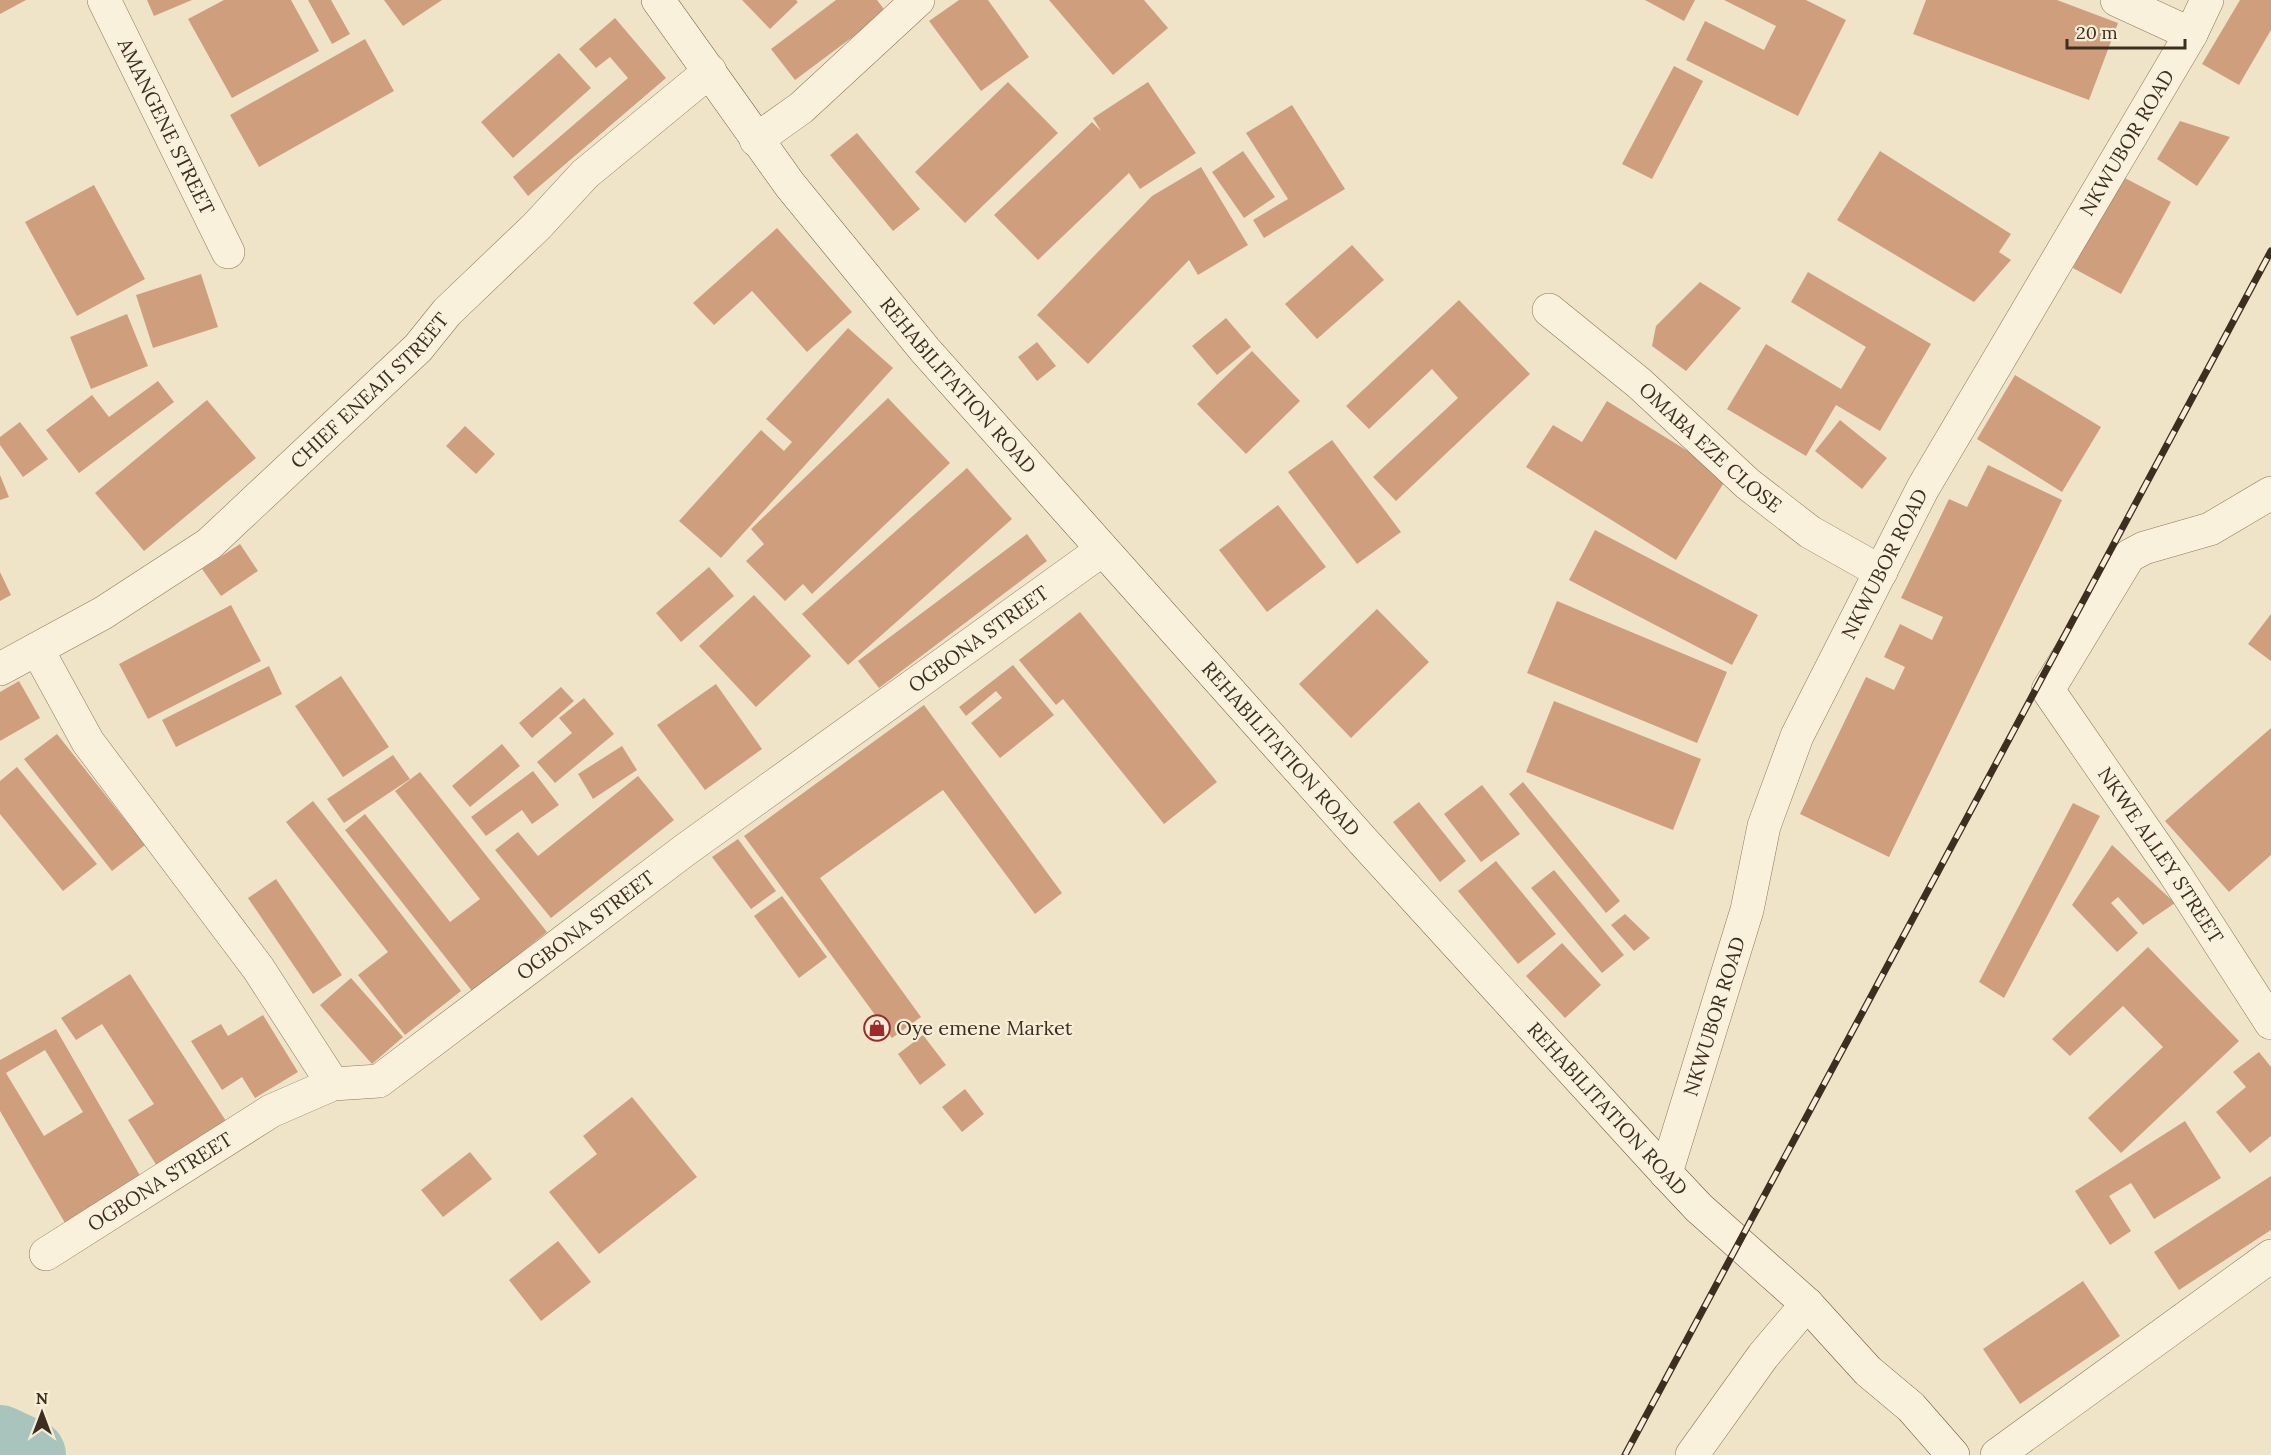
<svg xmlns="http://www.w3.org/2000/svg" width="2271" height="1455" font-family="Lora,serif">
	<rect width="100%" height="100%" fill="#f0e4c8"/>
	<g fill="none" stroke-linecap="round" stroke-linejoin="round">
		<path stroke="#a9c4bc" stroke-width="72" d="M0,1441L30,1455"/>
	</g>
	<g fill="#cf9f7d" fill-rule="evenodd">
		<path d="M0,0H26L0,14Z"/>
		<path d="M147,0H192L154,16Z"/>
		<path d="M224,0H291L319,51L232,98L188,19Z"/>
		<path d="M308,0H331L350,34L332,44Z"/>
		<path d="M384,0H442L403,26Z"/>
		<path d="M742,0H796L798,2L770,29Z"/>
		<path d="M836,0H877L886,12L795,80L771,49Z"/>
		<path d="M959,0H988L1029,57L981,91L929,21Z"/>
		<path d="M1049,0H1144L1168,28L1113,75Z"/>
		<path d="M1645,0H1695L1684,21Z"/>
		<path d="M1724,0H1806L1846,20L1798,116L1686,60L1705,21L1764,50L1776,26Z"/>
		<path d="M1926,0H2057L2118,23L2089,100L1913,34Z"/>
		<path d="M2240,0H2271V30L2239,85L2202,64Z"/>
		<path d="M615,18L666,78L528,196L513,177L628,78L610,57L596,68L579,49Z"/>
		<path d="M365,39L394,91L259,167L230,115Z"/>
		<path d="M559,53L591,88L513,158L481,122Z"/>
		<path d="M1674,66L1703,81L1652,179L1622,164Z"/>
		<path d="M1008,82L1058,133L965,223L915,172Z"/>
		<path d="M1148,82L1196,153L1140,189L1129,173L1038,260L994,215L1092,122L1101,131L1093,118Z"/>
		<path d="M1292,105L1345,189L1264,238L1253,220L1288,199L1246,133Z"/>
		<path d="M2180,121L2230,137L2197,186L2157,159Z"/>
		<path d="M857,133L920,209L893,231L830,155Z"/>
		<path d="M1243,151L1275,197L1244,218L1212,172Z"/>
		<path d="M1880,151L2011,234L1999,252L2011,260L1974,302L1837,220Z"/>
		<path d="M1201,167L1248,245L1198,275L1189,260L1088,364L1037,315L1152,196Z"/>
		<path d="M2121,176L2171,202L2121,294L2073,268Z"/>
		<path d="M94,185L145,279L77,316L25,222Z"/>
		<path d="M777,228L852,312L807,352L752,291L714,325L693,303Z"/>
		<path d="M1352,245L1384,280L1317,339L1285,304Z"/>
		<path d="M1808,272L1931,344L1880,431L1836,405L1806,456L1727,409L1766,344L1841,389L1866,347L1791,302Z"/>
		<path d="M201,274L218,327L153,348L136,295Z"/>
		<path d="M1700,282L1741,308L1686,371L1652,346L1656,326Z"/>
		<path d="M1459,300L1530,374L1396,501L1373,477L1458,398L1432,369L1369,429L1346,406Z"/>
		<path d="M127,314L148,366L91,389L70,337Z"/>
		<path d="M1226,318L1251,347L1217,375L1192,346Z"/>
		<path d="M848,328L893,368L721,558L679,521L761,430L784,451L792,442L766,419Z"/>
		<path d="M1037,342L1056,366L1037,381L1018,357Z"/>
		<path d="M1252,351L1300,401L1246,454L1197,404Z"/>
		<path d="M2015,375L2101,427L2062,492L1977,439Z"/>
		<path d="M158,381L174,402L79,473L46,430L92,395L109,417Z"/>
		<path d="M888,398L950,463L812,594L803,584L785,601L746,561L764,544L751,529Z"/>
		<path d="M207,400L256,458L144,551L95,493Z"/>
		<path d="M1607,401L1728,476L1676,560L1526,467L1553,425L1582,442Z"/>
		<path d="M1840,420L1887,458L1862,489L1815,451Z"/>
		<path d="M20,422L48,459L23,477L0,445V437Z"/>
		<path d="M465,426L495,454L476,474L446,446Z"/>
		<path d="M1332,440L1401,532L1357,564L1288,472Z"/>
		<path d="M1988,465L2062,500L1889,857L1800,814L1866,677L1894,690L1905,667L1884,657L1900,624L1932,640L1943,617L1901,598L1949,499L1967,507Z"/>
		<path d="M967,468L1012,519L848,665L802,614Z"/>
		<path d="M0,475L9,497L0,500Z"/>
		<path d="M1278,505L1326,567L1267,612L1219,550Z"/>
		<path d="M1595,530L1758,615L1732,665L1569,580Z"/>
		<path d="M1027,534L1047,561L879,688L858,661Z"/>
		<path d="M240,544L258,571L221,596L202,569Z"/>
		<path d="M709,567L734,596L681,642L656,613Z"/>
		<path d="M0,572L11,595L0,601Z"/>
		<path d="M754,595L811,656L756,707L699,646Z"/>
		<path d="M1557,601L1727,672L1697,743L1527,673Z"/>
		<path d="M231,605L261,661L148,719L119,664Z"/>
		<path d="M1377,609L1429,662L1351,738L1299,684Z"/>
		<path d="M1080,612L1217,782L1164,824L1063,699L1056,705L1019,660Z"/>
		<path d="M2271,614V661L2248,644Z"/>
		<path d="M1013,665L1054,715L1000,758L971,723L1002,698L996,691L966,716L959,707Z"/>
		<path d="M269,666L282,694L176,747L162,720Z"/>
		<path d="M341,676L389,747L343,777L295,706Z"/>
		<path d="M19,681L40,718L0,741V692Z"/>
		<path d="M716,684L762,749L705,790L657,725Z"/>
		<path d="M561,687L574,701L532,738L519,723Z"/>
		<path d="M584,698L614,734L555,783L537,762L572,733L559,718Z"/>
		<path d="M1554,701L1701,759L1673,830L1526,772Z"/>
		<path d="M924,705L1062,893L1035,914L943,790L820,878L921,1017L892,1038L744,836Z"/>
		<path d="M2271,728V855L2229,892L2165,821Z"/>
		<path d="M57,734L145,845L112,871L24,759Z"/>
		<path d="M502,744L520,766L470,807L452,786Z"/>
		<path d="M622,746L637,770L593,799L578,774Z"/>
		<path d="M393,755L410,779L344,823L327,799Z"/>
		<path d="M17,767L97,864L63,891L0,814V781Z"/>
		<path d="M533,771L559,805L532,824L522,810L486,836L471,817Z"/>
		<path d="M420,772L547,932L472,991L345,830L365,814L450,922L480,899L395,791Z"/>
		<path d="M638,776L674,820L551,918L495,850L518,832L538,856Z"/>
		<path d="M1523,782L1620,901L1606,913L1509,794Z"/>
		<path d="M1482,785L1520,834L1481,862L1444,814Z"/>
		<path d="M313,801L461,991L405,1035L358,975L388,952L286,822Z"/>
		<path d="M1419,802L1466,861L1440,882L1393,822Z"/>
		<path d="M2073,803L2100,816L2004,998L1979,982Z"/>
		<path d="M738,839L776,891L751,909L712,857Z"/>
		<path d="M2112,845L2175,903L2143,925L2118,897L2111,903L2138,933L2117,952L2072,905Z"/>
		<path d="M1496,861L1556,934L1518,964L1458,891Z"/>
		<path d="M1554,870L1624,955L1602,973L1531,888Z"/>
		<path d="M276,879L342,975L313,994L248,898Z"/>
		<path d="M782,896L827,957L799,978L754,916Z"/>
		<path d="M1625,914L1650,938L1634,951L1611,925Z"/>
		<path d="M1562,943L1601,985L1565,1018L1526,976Z"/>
		<path d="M2148,947L2239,1041L2121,1153L2088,1118L2163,1047L2123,1006L2070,1056L2052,1039Z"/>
		<path d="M130,974L226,1121L157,1166L128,1120L154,1104L102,1024L76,1040L61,1018Z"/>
		<path d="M351,978L403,1037L372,1064L320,1005Z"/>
		<path d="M263,1015L298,1072L255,1098L242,1077L222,1090L191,1041L221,1024L228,1036Z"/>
		<path d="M56,1029L142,1179L65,1223L0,1111V1060ZM45,1050L83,1112L44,1136L6,1073Z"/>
		<path d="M923,1035L946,1065L920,1085L898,1054Z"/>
		<path d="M2259,1052L2271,1067V1136L2250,1153L2216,1112L2246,1087L2233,1072Z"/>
		<path d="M965,1089L984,1114L962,1132L942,1107Z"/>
		<path d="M632,1097L697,1177L599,1254L549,1192L597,1154L583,1136Z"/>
		<path d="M2185,1121L2221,1178L2154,1219L2131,1183L2109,1196L2131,1231L2110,1245L2075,1191Z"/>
		<path d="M470,1152L492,1179L443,1217L421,1190Z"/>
		<path d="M2271,1176V1230L2179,1290L2154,1252Z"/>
		<path d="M558,1241L591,1282L541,1321L509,1280Z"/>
		<path d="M2083,1281L2120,1336L2020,1404L1983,1349Z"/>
	</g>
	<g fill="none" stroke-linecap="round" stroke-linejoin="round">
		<g stroke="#8d765c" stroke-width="34">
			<g id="minor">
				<path id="s1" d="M104,0L228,252"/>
				<path d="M2117,0L2191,34"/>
				<path d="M756,140L801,108L918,0"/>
				<path id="s2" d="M1549,310L1639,383L1748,484L1810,532L1881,572"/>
				<path id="s3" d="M2271,493L2210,529L2144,548L2129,556L2048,690L2175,874L2271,1023"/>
				<path d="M37,649L88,742L258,968L333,1084"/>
				<path id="s4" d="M0,669L103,613L209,544L418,348L447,312L537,226L585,174L710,71"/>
				<path id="s5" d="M46,1254L271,1111L333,1084L379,1081L685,850L1102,550"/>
				<path d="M1692,1455L1763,1356L1807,1304"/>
				<path d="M1997,1455L2271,1256"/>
			</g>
		</g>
		<g stroke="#8d765c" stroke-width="34">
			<g id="tertiary">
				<path id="s6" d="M1666,1173L1747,910L1764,826L1797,736L1923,488L2191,34L2207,0"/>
			</g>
		</g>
		<g stroke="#6f573f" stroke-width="34">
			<g id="secondary">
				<path id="s7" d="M658,0L790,185L925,350L1363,841L1666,1173L1699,1208L1807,1304L1868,1371L1911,1407L1953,1455"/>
			</g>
		</g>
		<use href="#minor" stroke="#faf1dc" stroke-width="33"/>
		<use href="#tertiary" stroke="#faf1dc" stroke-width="33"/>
		<use href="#secondary" stroke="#faf1dc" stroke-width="33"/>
		<g stroke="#3d2e20" stroke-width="7">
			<path id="rail" d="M1625,1455L2271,251"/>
		</g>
		<use href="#rail" stroke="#f7eed8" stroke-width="4.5" stroke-dasharray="14" stroke-linecap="butt"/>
	</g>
	<defs>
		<g id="shop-ring" transform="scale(1.35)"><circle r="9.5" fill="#f7eed8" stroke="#9e2a2b" stroke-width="1.5"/><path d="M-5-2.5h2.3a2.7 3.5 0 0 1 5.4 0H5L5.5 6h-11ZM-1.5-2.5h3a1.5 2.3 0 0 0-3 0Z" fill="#9e2a2b"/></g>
	</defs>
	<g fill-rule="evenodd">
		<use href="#shop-ring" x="877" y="1028"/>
	</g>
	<g text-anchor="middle" stroke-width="4.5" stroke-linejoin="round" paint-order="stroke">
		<g font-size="20" fill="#3d2e20" stroke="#f7eed8">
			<text dy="7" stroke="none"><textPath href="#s1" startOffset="141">AMANGENE STREET</textPath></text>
			<text dy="7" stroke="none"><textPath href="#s6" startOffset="1136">NKWUBOR ROAD</textPath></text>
			<text dy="7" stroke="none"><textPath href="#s7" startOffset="489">REHABILITATION ROAD</textPath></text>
			<text dy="7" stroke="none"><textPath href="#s4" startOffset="466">CHIEF ENEAJI STREET</textPath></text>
			<text dy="7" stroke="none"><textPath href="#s2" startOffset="212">OMABA EZE CLOSE</textPath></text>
			<text dy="7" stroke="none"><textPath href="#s6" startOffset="650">NKWUBOR ROAD</textPath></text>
			<text dy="7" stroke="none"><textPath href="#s5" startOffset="1125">OGBONA STREET</textPath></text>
			<text dy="7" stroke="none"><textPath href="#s7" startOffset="975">REHABILITATION ROAD</textPath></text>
			<text dy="7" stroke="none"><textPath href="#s3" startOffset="513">NKWE ALLEY STREET</textPath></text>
			<text dy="7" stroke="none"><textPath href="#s5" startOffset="639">OGBONA STREET</textPath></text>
			<text dy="7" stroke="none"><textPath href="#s6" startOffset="164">NKWUBOR ROAD</textPath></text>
			<text dy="7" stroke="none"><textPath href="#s7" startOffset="1461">REHABILITATION ROAD</textPath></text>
			<text dy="7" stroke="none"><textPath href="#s5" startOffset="135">OGBONA STREET</textPath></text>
		</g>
		<g font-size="20" fill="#3d2e20" stroke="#f7eed8" text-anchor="start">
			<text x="896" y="1035">Oye emene Market</text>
		</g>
	</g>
	<g transform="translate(42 1413)" stroke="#f7eed8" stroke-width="4.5" paint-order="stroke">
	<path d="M0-4.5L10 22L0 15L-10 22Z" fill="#3d2e20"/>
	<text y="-9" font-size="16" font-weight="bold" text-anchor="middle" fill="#3d2e20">N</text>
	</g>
	<path d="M2067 39v9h118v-9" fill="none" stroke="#3d2e20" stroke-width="3"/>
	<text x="2076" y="39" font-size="18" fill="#3d2e20" stroke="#f7eed8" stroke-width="4.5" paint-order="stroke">20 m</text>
</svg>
